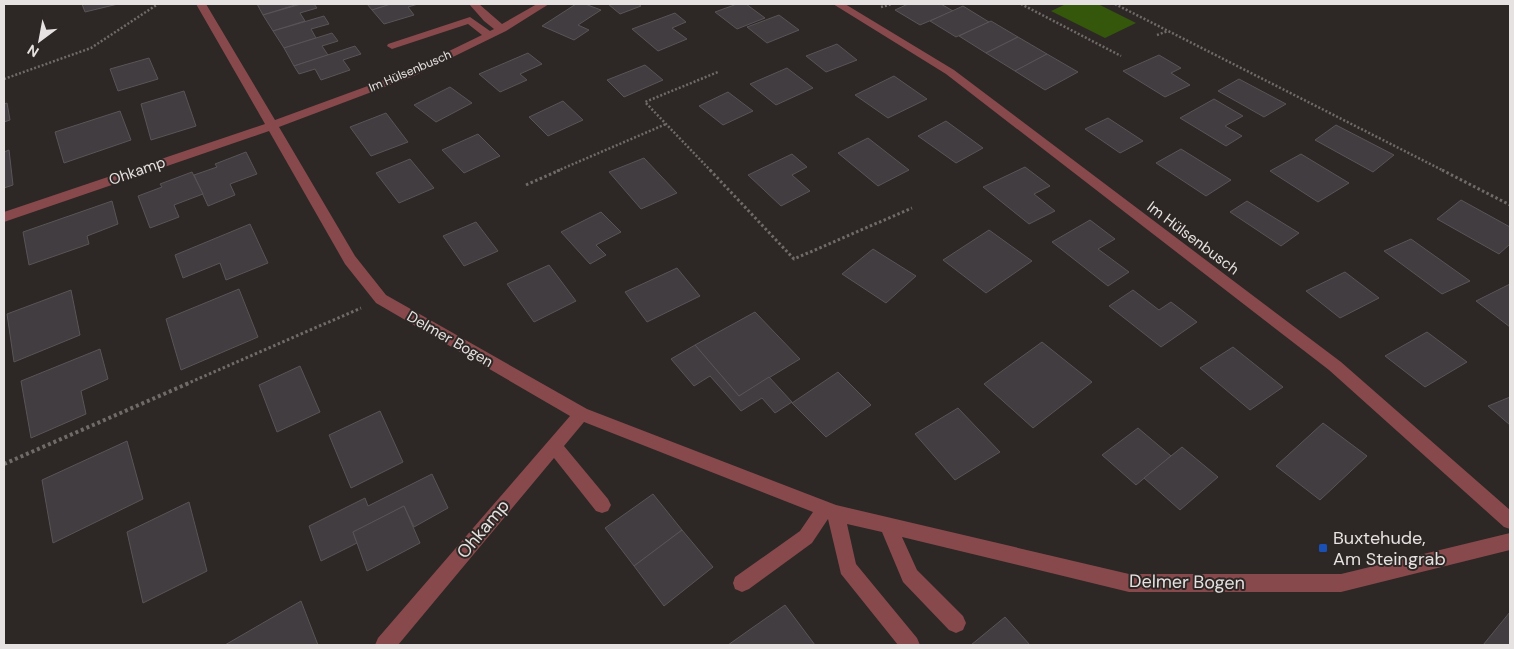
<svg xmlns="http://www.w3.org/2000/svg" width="1514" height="649" font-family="'DM Sans',sans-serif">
	<rect width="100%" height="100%" fill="#2d2725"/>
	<path fill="#34570c" d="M1066,4H1098L1136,23L1105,38L1051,11Z"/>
	<g fill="#423d40" stroke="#595457">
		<path d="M82,4H118L85,12Z"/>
		<path d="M257,4H294L295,5L263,15Z"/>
		<path d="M301,4H314L317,8L300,13L305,21L273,31L263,15Z"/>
		<path d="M367,4H391L372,10Z"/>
		<path d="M391,4H418L408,7L414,15L384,24L372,10Z"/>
		<path d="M576,4H585L601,10L578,25L589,30L574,40L542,26Z"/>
		<path d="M608,4H638L641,6L620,14Z"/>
		<path d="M737,4H746L765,18L737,29L715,12Z"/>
		<path d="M908,4H941L953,11L920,25L895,10Z"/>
		<path d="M963,6L989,22L956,37L930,21Z"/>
		<path d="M675,13L686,22L672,28L687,39L658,51L632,29Z"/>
		<path d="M779,15L799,30L767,43L747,27Z"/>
		<path d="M324,16L329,24L311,29L316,38L284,48L273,31Z"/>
		<path d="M991,21L1018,37L986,53L959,36Z"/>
		<path d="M332,33L338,41L322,46L328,55L294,66L284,48Z"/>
		<path d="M1018,37L1047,54L1015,71L986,53Z"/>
		<path d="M837,44L857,60L826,72L806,56Z"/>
		<path d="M355,46L361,54L343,60L350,70L321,80L315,69L299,74L294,66Z"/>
		<path d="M528,53L542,64L520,74L527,80L500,92L479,74Z"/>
		<path d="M1047,54L1078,72L1045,90L1015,71Z"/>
		<path d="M1159,55L1181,68L1171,73L1190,85L1165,97L1123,71Z"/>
		<path d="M149,58L158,79L118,91L110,69Z"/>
		<path d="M645,65L663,80L624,97L607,80Z"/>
		<path d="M787,68L813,88L776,105L750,84Z"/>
		<path d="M894,76L927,99L888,118L855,95Z"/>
		<path d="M1239,79L1286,104L1264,117L1218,91Z"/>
		<path d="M450,87L472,103L436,122L414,105Z"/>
		<path d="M184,91L196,126L151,140L141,104Z"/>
		<path d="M728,92L753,111L723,125L699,106Z"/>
		<path d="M1214,99L1243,116L1225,126L1242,136L1226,146L1180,118Z"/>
		<path d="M563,101L583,120L548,136L529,117Z"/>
		<path d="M7,103L10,120L4,122V104Z"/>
		<path d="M120,111L131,140L64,163L55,132Z"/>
		<path d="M386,113L408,142L371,156L350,127Z"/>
		<path d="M1108,118L1143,141L1120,153L1085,129Z"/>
		<path d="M946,121L983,148L956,163L918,136Z"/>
		<path d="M1336,125L1394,155L1373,172L1315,140Z"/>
		<path d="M478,134L500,156L464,173L442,150Z"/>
		<path d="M868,138L909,170L878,186L838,153Z"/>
		<path d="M1181,149L1231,180L1206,196L1156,163Z"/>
		<path d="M9,150L13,185L4,188V152Z"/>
		<path d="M246,152L257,174L230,184L235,195L208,206L194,175L217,167L215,164Z"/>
		<path d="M792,154L807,167L792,175L810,191L781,206L748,175Z"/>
		<path d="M1301,154L1349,183L1318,202L1270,171Z"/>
		<path d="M644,158L677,193L641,209L609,172Z"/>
		<path d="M410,159L434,188L399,203L376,173Z"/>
		<path d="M1025,167L1050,186L1034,194L1055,211L1029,224L983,187Z"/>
		<path d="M192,172L203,194L174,205L179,217L150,228L138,196L162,187L160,184Z"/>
		<path d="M1461,200L1510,227V244L1499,254L1437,219Z"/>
		<path d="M112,201L118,224L87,236L89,244L29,265L23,232Z"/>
		<path d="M1247,201L1299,233L1281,246L1230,212Z"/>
		<path d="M601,212L621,232L596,245L606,255L590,264L561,232Z"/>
		<path d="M1090,220L1115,239L1098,249L1129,272L1108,286L1052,242Z"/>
		<path d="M476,222L498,251L464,266L443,236Z"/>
		<path d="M250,224L268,263L226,280L220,263L183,278L175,255Z"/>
		<path d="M989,230L1032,261L986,293L943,260Z"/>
		<path d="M1411,239L1470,281L1442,294L1384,251Z"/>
		<path d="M873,249L916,276L886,303L842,274Z"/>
		<path d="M549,265L576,301L534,322L507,284Z"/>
		<path d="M677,268L700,296L647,322L625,292Z"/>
		<path d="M1345,272L1379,298L1340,318L1306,291Z"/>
		<path d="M1510,284V327L1476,301Z"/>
		<path d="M239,289L258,337L181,370L166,319Z"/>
		<path d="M71,290L80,335L14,362L7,314Z"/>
		<path d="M1133,290L1159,310L1171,302L1197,322L1161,347L1109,306Z"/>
		<path d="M755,312L800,359L739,396L695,345Z"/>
		<path d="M1427,332L1467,362L1425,387L1385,356Z"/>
		<path d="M1042,342L1092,382L1033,428L984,384Z"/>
		<path d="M695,345L739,396L769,377L792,402L775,413L762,398L741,411L710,376L694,386L671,359Z"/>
		<path d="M1233,347L1283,387L1250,410L1200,368Z"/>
		<path d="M100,349L108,379L81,391L86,414L31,438L21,381Z"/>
		<path d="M300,366L320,412L277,432L259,385Z"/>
		<path d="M838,372L871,405L826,437L792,403Z"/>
		<path d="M1510,397V425L1488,406Z"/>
		<path d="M958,408L1000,452L955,480L915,434Z"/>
		<path d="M380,411L403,462L351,488L329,435Z"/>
		<path d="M1323,423L1367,456L1320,500L1276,466Z"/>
		<path d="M1138,428L1171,456L1136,485L1102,455Z"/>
		<path d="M127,441L143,499L53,543L42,480Z"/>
		<path d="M1182,447L1218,477L1180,510L1144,478Z"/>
		<path d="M432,474L448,508L414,527L404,506L353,532L357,543L321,561L309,526L365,498L368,506Z"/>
		<path d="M653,494L682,530L634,566L605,528Z"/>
		<path d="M189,502L207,571L143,603L127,532Z"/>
		<path d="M404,506L420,543L367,571L353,532Z"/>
		<path d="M682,530L713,567L664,606L634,566Z"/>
		<path d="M301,601L318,645H225L268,620Z"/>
		<path d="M785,605L815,645H728L752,628Z"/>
		<path d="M1510,612V645H1483Z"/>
		<path d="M1005,617L1030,645H971Z"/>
	</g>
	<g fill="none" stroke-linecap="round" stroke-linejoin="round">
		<g stroke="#706b69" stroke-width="2.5" stroke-dasharray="2 2" stroke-linecap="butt">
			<path d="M1021,4L1121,56"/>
			<path d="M1115,4L1444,171"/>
			<path d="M881,7L892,4"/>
			<path d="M1157,35L1168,31"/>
			<path d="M4,79L91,48L158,4"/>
			<path d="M557,171L666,124"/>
			<path d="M711,171L645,102L718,72"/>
		</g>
		<g stroke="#706b69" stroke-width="3" stroke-dasharray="2.5 2.5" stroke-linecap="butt">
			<path d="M710,170L794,259L912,208"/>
			<path d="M1442,170L1510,205"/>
			<path d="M526,185L560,170"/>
			<path d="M186,384L361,308"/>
		</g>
		<path stroke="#706b69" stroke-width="4" stroke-dasharray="3 3" stroke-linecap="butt" d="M4,464L189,383"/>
		<g fill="#87494b" fill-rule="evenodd">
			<path d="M196,4H206L275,120L406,72L482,35L468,24L392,49L387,46L388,44L470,17L490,31L494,29L484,21L469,4H479L502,24L537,4H549L506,31L414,76L279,127L355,256L386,295L587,409L836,505L1129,574H1341L1510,533V550L1341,592H1129L902,537L917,570L963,616L966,623L963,630L956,633L949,630L903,582L882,532L847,524L856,564L917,638L920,645H898L841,574L828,519L812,543L749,589L742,592L735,589L733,583L735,577L800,531L813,512L584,422L564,446L608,499L611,505L608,511L602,513L596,511L554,458L398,645H375L378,638L570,416L376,303L345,264L269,131L4,222V212L265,124Z"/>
			<path d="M833,4H845L954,70L1341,362L1510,510V529L1504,527L1329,370L946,74Z"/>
		</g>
	</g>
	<rect fill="#1a4fb4" stroke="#2d2725" stroke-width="2" x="1318" y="543" width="10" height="10" rx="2.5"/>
	<g text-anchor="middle" stroke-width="4" stroke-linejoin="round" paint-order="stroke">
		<g font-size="12" fill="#e6e2e1" stroke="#2d2725">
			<text transform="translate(410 71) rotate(-23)" y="4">Im Hülsenbusch</text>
		</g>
		<g font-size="15" fill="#e6e2e1" stroke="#2d2725">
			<text transform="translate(137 171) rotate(-19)" y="5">Ohkamp</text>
			<text transform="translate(1193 238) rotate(37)" y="5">Im Hülsenbusch</text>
			<text transform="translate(450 339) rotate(30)" y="5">Delmer Bogen</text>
		</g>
		<g font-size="18" fill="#e6e2e1" stroke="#2d2725">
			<text transform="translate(483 529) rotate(-50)" y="6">Ohkamp</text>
			<text transform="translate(1187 582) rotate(1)" y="6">Delmer Bogen</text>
		</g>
		<g font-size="18" fill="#e6e2e1" stroke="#2d2725" text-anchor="start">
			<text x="1333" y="544">Buxtehude,<tspan x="1333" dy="21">Am Steingrab</tspan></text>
		</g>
	</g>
	<rect width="1514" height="649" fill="none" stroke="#e6e2e1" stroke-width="10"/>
	<g transform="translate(40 40) rotate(212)" stroke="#2d2725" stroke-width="4" paint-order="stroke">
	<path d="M0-4L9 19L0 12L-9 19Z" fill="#e6e2e1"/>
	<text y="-8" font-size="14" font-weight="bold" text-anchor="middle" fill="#e6e2e1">N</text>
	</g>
</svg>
